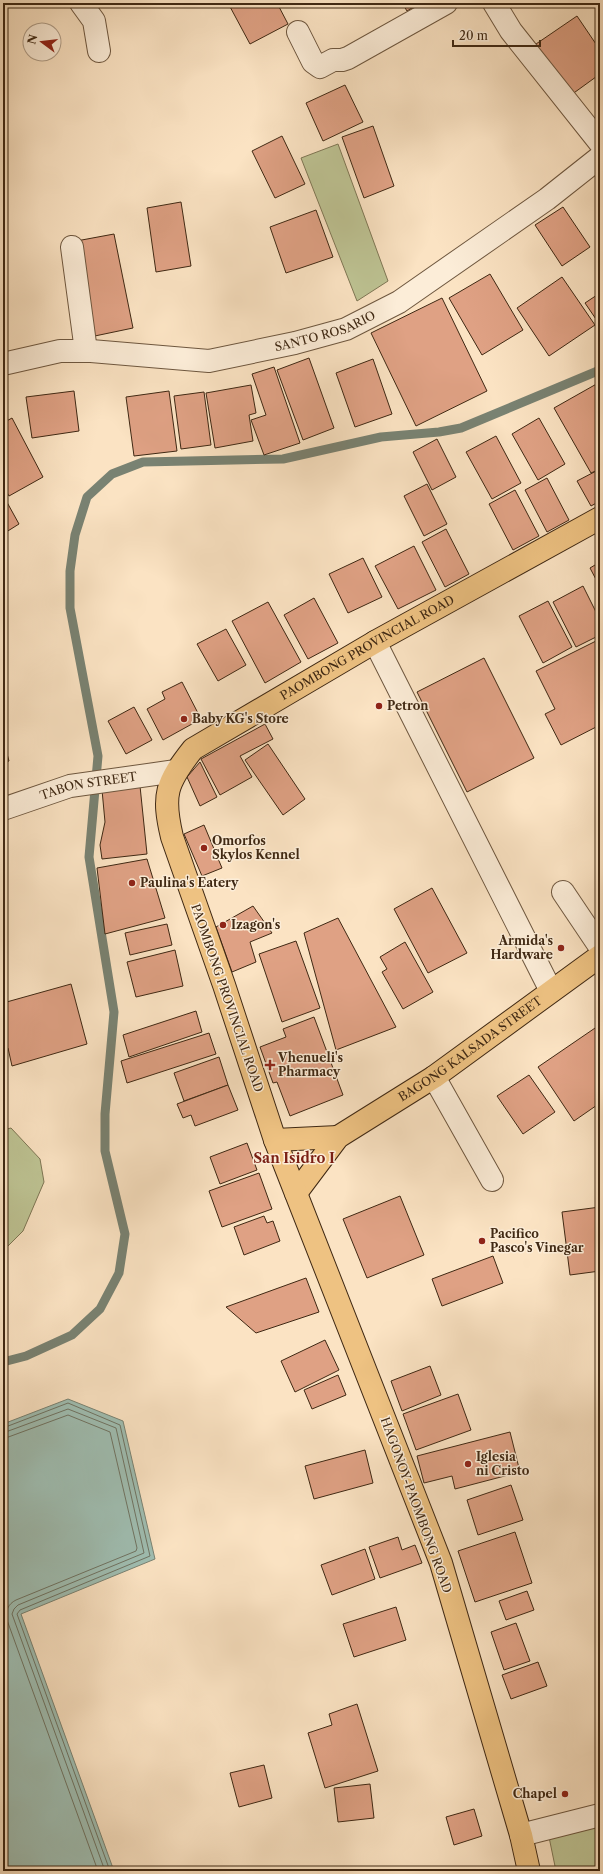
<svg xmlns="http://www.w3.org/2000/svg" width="603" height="1874" font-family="'Libre Caslon Text',serif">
	<rect width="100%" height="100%" fill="#fbe3c3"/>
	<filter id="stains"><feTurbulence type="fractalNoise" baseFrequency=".005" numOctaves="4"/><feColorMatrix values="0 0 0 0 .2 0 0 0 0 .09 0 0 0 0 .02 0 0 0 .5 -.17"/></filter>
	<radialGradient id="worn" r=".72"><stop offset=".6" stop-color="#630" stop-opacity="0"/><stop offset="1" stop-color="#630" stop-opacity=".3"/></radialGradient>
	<g fill="#bec494" stroke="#7e7654">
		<path d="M338,144L388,281L357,301L301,158Z"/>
		<path d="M11,1128L40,1159L44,1182L23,1231L3,1251V1130Z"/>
		<path d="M600,1826V1871H556L549,1837Z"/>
	</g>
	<path fill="#9fbeb2" stroke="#798272" d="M68,1399L123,1421L155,1559L21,1614L114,1871H3V1424Z"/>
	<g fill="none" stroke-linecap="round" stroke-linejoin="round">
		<g stroke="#6f7362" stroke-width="1">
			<path d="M3,1428L68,1403L120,1425L150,1556L20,1610L17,1614L110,1871"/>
			<path d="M3,1433L68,1409L116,1428L144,1553L18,1605L14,1609L12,1614L105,1871"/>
			<path d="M3,1439L68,1415L110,1432L137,1548L136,1551L16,1600C8,1604 5,1611 7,1620L98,1871"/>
		</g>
		<path stroke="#798272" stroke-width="9" d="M3,1362L26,1356L72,1335L100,1309L119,1273L125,1234L105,1151V1114L114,1012L89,857L98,756L70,608V571L75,535L87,497L112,474L143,462L283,459L381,437L439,432L461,428L600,370"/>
	</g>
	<g fill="#dfa184" stroke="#3f2813">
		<path d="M228,3H277L288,24L250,44Z"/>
		<path d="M402,3H420L407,11Z"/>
		<path d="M577,16L600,50V74L571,95L536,44Z"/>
		<path d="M345,85L363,122L323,141L306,103Z"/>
		<path d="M373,126L394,186L364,198L342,137Z"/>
		<path d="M282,136L305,184L275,198L252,151Z"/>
		<path d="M181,202L191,266L156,272L147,208Z"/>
		<path d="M563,207L590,247L562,266L535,225Z"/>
		<path d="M316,210L333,257L286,273L270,227Z"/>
		<path d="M114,234L133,328L90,337L71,242Z"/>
		<path d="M490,274L523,330L482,355L449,298Z"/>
		<path d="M562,277L595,325L549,356L517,308Z"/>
		<path d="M600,293V325L585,303Z"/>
		<path d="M442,298L487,391L416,426L371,333Z"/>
		<path d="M309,358L334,428L303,440L277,370Z"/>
		<path d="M373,359L392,414L355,427L336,373Z"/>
		<path d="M274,367L300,443L264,455L251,420L266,415L252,374Z"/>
		<path d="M600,382V469L591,473L554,408Z"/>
		<path d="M251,385L256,413L249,415L253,441L215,448L206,393Z"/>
		<path d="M74,391L79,431L32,438L26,397Z"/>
		<path d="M169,391L177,451L134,456L126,397Z"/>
		<path d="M204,392L211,445L181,449L174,396Z"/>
		<path d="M12,418L43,477L9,496L3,485V423Z"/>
		<path d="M539,418L565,464L538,480L512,434Z"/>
		<path d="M496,436L521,483L492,499L466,452Z"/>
		<path d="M437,439L456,477L432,490L413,452Z"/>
		<path d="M600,469V501L591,506L577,481Z"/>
		<path d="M547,478L569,520L547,532L525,490Z"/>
		<path d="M427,484L447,524L424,536L404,496Z"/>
		<path d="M515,490L539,536L513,550L489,504Z"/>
		<path d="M3,495L19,524L3,534Z"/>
		<path d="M446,529L469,574L445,587L422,542Z"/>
		<path d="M414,546L436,590L398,609L375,566Z"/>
		<path d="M363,558L382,597L348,613L329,574Z"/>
		<path d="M600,562V587L590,568Z"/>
		<path d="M583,586L600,620V635L576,647L553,602Z"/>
		<path d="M314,598L338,643L308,659L284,615Z"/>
		<path d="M548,601L572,647L543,663L519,616Z"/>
		<path d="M268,602L301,662L265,683L232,621Z"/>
		<path d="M226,629L246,665L218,681L197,644Z"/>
		<path d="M600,639V725L561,745L545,714L555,709L536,671Z"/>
		<path d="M484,658L534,758L467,792L417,692Z"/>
		<path d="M182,682L201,719L163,740L147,709L165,699L162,692Z"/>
		<path d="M134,707L152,740L126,754L108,721Z"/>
		<path d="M265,724L273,739L240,756L252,777L220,795L201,759Z"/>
		<path d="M3,739L9,761L3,763Z"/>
		<path d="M268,744L305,799L283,815L245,760Z"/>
		<path d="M200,762L217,797L200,806L187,777Z"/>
		<path d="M140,786L147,854L102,859L100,845L105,822L102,790Z"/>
		<path d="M204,825L222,868L202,876L184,834Z"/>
		<path d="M147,859L165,918L105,934L97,868Z"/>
		<path d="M432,888L467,953L428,973L394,909Z"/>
		<path d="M253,906L272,933L250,942L256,962L232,972L216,927Z"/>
		<path d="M338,918L396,1027L336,1050L304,933Z"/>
		<path d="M167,924L172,945L130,955L125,933Z"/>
		<path d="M296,941L320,1008L282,1022L259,954Z"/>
		<path d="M405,942L433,992L403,1009L382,972L387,969L380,957Z"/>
		<path d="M175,950L183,986L136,997L127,962Z"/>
		<path d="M71,984L87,1044L12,1066L8,1048L3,1050V1003Z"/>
		<path d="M196,1011L202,1032L129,1057L123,1035Z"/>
		<path d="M314,1017L343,1095L290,1116L277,1082L273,1083L260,1047L286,1037L283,1029Z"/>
		<path d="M598,1026L600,1029V1103L574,1121L538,1067Z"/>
		<path d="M209,1033L216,1054L127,1083L121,1061Z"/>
		<path d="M219,1057L228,1085L184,1101L174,1073Z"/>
		<path d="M529,1075L555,1112L523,1134L497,1096Z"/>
		<path d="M228,1085L238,1110L195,1126L191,1115L183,1118L177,1104Z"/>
		<path d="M247,1143L257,1170L220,1184L210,1157Z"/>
		<path d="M259,1173L272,1209L222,1227L209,1191Z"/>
		<path d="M400,1196L424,1255L367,1278L343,1219Z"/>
		<path d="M600,1207V1271L570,1275L562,1212Z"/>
		<path d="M264,1216L267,1223L273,1221L280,1241L244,1255L234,1227Z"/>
		<path d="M493,1256L503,1283L442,1306L432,1279Z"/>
		<path d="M306,1278L319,1312L256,1333L226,1307Z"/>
		<path d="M325,1340L339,1370L295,1392L281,1361Z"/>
		<path d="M430,1366L441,1395L402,1411L391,1381Z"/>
		<path d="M338,1375L346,1395L312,1409L304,1390Z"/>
		<path d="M458,1394L471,1430L416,1450L403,1414Z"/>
		<path d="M510,1432L520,1472L455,1489L452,1476L424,1483L417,1456Z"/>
		<path d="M365,1450L373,1483L314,1499L305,1466Z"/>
		<path d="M511,1485L523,1520L478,1535L467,1500Z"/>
		<path d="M515,1532L532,1583L475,1602L458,1551Z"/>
		<path d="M398,1537L402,1550L415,1545L422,1563L380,1578L369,1547Z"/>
		<path d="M365,1549L375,1579L332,1595L321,1565Z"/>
		<path d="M527,1591L534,1610L506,1620L499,1601Z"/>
		<path d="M396,1607L406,1640L354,1657L343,1624Z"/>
		<path d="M516,1623L530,1661L504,1670L491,1632Z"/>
		<path d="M538,1662L547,1686L511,1699L502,1675Z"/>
		<path d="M357,1704L378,1771L325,1788L308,1733L332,1725L329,1714Z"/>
		<path d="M264,1765L272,1798L239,1807L230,1773Z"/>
		<path d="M370,1784L374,1818L338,1822L334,1788Z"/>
		<path d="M474,1809L482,1836L454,1845L446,1817Z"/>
	</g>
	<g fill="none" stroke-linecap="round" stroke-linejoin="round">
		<g stroke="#6e573f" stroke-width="24">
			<g id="minor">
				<path d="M81,3L94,21L99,51"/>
				<path d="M494,3L511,31L600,143"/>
				<path d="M298,32L313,62L320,67L333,60H342L348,58L446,3"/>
				<path d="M72,247L86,351"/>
				<path id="s1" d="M3,364L60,351H91L209,361L295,343L346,329L399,302L547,199L600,157"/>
				<path d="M375,642L551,991"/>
				<path id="s2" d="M3,809L70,786L176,771"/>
				<path d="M563,892L600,947"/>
				<path d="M434,1077L492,1180"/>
				<path d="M521,1835L600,1815"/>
			</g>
		</g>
		<g stroke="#3f2813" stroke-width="24">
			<g id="major">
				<path d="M275,1140L338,1137"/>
				<path id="s3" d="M296,1193L338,1137L434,1077L600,956"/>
				<path id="s4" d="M529,1871L521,1835L441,1563L275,1140L224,985L172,837C162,795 166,783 193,749L375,642L600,518"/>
			</g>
		</g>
		<use href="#minor" stroke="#fcedd8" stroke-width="22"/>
		<use href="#major" stroke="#eec282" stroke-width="22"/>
	</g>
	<g fill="#8f2418" stroke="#fcedd8" stroke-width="1.5">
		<circle cx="379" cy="706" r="4"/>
		<circle cx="184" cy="719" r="4"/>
		<circle cx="204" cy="848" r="4"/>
		<circle cx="132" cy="883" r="4"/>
		<circle cx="223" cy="925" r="4"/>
		<circle cx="561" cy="948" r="4"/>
		<path d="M268 1059h4v4h4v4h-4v4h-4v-4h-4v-4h4z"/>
		<circle cx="482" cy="1241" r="4"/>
		<circle cx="468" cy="1464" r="4"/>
		<circle cx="565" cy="1794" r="4"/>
	</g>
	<g text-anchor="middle" stroke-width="3" stroke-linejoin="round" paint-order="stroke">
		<g font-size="12" fill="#3f2813" stroke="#fcedd8">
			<text dy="4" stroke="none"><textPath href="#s1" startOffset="328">SANTO ROSARIO</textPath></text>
			<text dy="4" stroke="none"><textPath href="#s4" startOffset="1392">PAOMBONG PROVINCIAL ROAD</textPath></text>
			<text dy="4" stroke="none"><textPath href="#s2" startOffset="89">TABON STREET</textPath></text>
			<text transform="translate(227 998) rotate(71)" y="4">PAOMBONG PROVINCIAL ROAD</text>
			<text dy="4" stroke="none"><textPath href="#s3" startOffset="229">BAGONG KALSADA STREET</textPath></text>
			<text transform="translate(416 1505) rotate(70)" y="4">HAGONOY-PAOMBONG ROAD</text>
		</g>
		<g font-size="12" font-weight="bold" fill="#3f2813" stroke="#fcedd8" text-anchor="start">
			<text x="387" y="710">Petron</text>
			<text x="192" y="723">Baby KG's Store</text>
			<text x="212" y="845">Omorfos<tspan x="212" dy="14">Skylos Kennel</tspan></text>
			<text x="140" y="887">Paulina's Eatery</text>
			<text x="231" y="929">Izagon's</text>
			<text x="553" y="945" text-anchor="end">Armida's<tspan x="553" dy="14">Hardware</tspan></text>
			<text x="278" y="1062">Vhenueli's<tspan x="278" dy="14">Pharmacy</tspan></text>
			<text x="490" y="1238">Pacifico<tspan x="490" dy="14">Pasco's Vinegar</tspan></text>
			<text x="476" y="1461">Iglesia<tspan x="476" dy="14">ni Cristo</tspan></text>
			<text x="557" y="1798" text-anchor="end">Chapel</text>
		</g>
		<g font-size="14" font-weight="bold" fill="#7a1f14" stroke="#fcedd8">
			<text x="294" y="1163">San Isidro I</text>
		</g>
	</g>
	<rect width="603" height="1874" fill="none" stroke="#fbe3c3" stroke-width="16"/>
	<rect x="4" y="4" width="595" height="1866" fill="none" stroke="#3f2813" stroke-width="2"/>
	<rect x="8" y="8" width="587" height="1858" fill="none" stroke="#3f2813"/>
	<g transform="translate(42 42) rotate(285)"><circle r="19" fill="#fcedd8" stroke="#b09e89"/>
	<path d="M0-3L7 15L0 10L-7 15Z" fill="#8f2418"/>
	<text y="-6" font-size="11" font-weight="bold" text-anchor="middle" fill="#3f2813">N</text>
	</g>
	<path d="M453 40v6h87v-6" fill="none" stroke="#3f2813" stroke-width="2"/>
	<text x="459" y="40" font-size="12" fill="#3f2813" stroke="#fcedd8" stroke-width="3" paint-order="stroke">20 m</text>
	<rect width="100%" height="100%" filter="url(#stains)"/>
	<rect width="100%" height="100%" fill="url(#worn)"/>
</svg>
